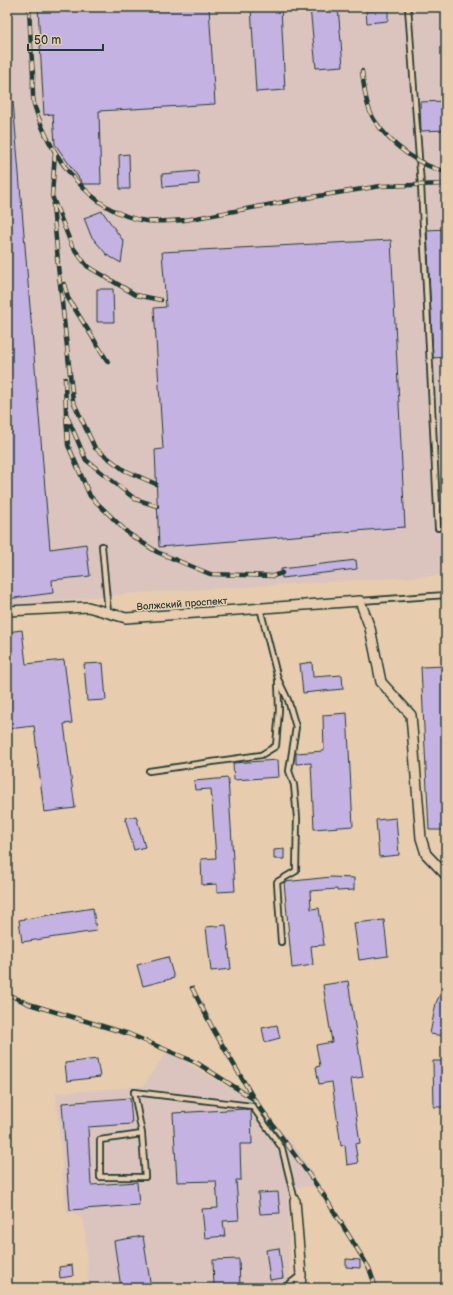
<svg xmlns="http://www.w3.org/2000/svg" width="453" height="1295" font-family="'Balsamiq Sans',sans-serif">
	<rect width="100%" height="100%" fill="#e7ccae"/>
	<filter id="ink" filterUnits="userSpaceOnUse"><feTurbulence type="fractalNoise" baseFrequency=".025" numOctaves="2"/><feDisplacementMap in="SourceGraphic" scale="8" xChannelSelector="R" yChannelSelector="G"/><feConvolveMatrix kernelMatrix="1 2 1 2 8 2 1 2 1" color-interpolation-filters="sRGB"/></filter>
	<g filter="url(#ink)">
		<g fill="#dcc4be">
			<path d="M7,7H446V575L137,593L54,601L7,609Z"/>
			<path d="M167,1051L244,1096L269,1117L300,1153L321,1186L291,1187L288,1194L290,1280L277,1288H89L84,1221L73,1212L66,1213L56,1093L143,1086Z"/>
		</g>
		<g fill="#c4b2e2" stroke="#1f3d34">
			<path d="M38,7H209L215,104L99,111L101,184H83L55,144L53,114L44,115Z"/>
			<path d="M251,7H281L285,90L256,92Z"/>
			<path d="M310,7H338L343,66L316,68Z"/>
			<path d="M388,10V21L367,23L366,11Z"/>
			<path d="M7,101H13L50,549L86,544L90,576L52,580L53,593L7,599Z"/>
			<path d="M446,101V130L421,131L420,102Z"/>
			<path d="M129,154L130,189H120L119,155Z"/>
			<path d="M198,171L199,184L163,187L162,174Z"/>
			<path d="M102,211L124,242L121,263L107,255L91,236L84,218Z"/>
			<path d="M446,229V357L433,358L427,230Z"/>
			<path d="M391,240L405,527L159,547L155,450L163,449L154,308L166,307L162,252Z"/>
			<path d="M97,289H113L114,322H97Z"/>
			<path d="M356,560L357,569L282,578L281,569Z"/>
			<path d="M22,630L26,664L64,660L72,723L64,724L75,808L44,812L34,726L8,729L7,632Z"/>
			<path d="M312,662L313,677L342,675L343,689L303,693L300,664Z"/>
			<path d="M103,663L106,700L87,701L84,664Z"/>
			<path d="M446,666V830H429L421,667Z"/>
			<path d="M347,713L353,826L314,829L311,763L296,764V753L324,751L323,715Z"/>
			<path d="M278,760L279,777L234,780L233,763Z"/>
			<path d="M228,778L235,891L217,892V884L202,885L201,859L216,858L211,789L195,790L194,781Z"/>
			<path d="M136,816L145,847L134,850L125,818Z"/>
			<path d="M396,818L399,855L379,857L376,820Z"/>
			<path d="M284,849V859H274V850Z"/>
			<path d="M331,877L354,878V890L337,891V889L310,891L311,909L319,908L324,945L311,946L313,965L292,968L284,882Z"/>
			<path d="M93,908L96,931L22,942L19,920Z"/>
			<path d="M384,920L388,956L359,960L354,923Z"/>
			<path d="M226,925L231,969L211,971L206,927Z"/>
			<path d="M168,957L174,978L143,986L137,965Z"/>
			<path d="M348,981L363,1077L351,1079L360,1143L355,1144L358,1163L347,1165L345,1145L341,1146L332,1082L319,1084L316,1067L320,1066L316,1045L332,1042L323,985Z"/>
			<path d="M446,981V1036L430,1034L436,1003Z"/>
			<path d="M277,1025L280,1038L265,1042L262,1028Z"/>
			<path d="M97,1059L100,1077L67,1081L65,1063Z"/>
			<path d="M433,1061H446V1107H434Z"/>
			<path d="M130,1098L132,1124L88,1127L91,1185L137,1182L139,1205L70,1210L62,1103Z"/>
			<path d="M245,1109L251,1111L252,1144H240L241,1180H236L239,1220L223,1221L225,1236L205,1238L202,1209L218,1208L216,1181L177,1182L173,1113Z"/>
			<path d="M278,1192L280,1213L260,1214L258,1193Z"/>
			<path d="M143,1236L151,1288H121L114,1241Z"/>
			<path d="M279,1248L283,1278L270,1280L266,1250Z"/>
			<path d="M239,1259L240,1288L214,1287L213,1260Z"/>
			<path d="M346,1259L360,1260V1268L346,1267Z"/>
			<path d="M72,1265L73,1276L60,1278L59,1267Z"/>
		</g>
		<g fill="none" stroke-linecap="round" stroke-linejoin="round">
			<g stroke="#1f3d34" stroke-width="8">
				<g id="lane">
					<path d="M408,7L421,185L438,528"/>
					<path d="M102,546L108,612"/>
					<path d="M360,601L446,595"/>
					<path d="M260,608L278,679L288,700L296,727L289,771L294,785L297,818L296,871L277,882L281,942"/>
					<path d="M149,771L261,755L276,746L279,710L278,681"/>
					<path d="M142,1134L145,1177H100V1140L142,1134L134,1092L252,1106L282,1148L295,1201"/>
					<path d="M284,1288L301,1275"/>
				</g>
			</g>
			<g stroke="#1f3d34" stroke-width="12">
				<g id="street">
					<path d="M7,611L88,607L126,618L360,601L370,628L381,682L411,715L421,838L426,854L446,875"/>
					<path d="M295,1201L301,1275L300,1288"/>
				</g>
			</g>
			<use href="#lane" stroke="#e7ccae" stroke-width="4.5"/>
			<use href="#street" stroke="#e7ccae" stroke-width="9"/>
			<g stroke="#1f3d34" stroke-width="4.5">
				<g id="rail">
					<path d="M29,7C30,29 31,51 33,74C33,83 32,95 34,104C49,155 90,213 146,221C159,222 172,221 185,220L312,197L381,186L446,184"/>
					<path d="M362,71C364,87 366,108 375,121C391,145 418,165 446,172"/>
					<path d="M55,152L52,196L72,246L87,266L136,295L161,300"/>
					<path d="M53,205L58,261"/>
					<path d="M57,257L73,401L95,448L124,470L156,484"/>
					<path d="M64,284L68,298L108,362"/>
					<path d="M65,379L66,414L86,460L135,499L157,506"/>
					<path d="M66,414L68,445L90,496L129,534L157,552L210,574L273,576L282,573"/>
					<path d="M192,988L213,1029L254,1099"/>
					<path d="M7,994L29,1004L129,1034L197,1063L255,1100L323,1194L369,1268L376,1288"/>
					<path d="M445,1288L446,1287"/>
				</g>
			</g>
			<use href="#rail" stroke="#e7ccae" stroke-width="3" stroke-dasharray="9" stroke-linecap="butt"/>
		</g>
	</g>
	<g text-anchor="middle" stroke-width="3" stroke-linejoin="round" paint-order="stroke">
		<g font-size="10" fill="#1f3d34" stroke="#e7ccae">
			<text transform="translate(182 603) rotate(-4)" y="4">Волжский проспект</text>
		</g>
	</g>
	<rect width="453" height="1295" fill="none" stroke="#e7ccae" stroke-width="24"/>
	<rect x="12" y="12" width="429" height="1271" fill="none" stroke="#1f3d34" stroke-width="1.5" filter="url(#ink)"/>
	<path d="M28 44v6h75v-6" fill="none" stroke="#1f3d34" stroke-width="2"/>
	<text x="34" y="44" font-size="12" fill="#1f3d34" stroke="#e7ccae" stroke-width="3" paint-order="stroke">50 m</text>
</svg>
